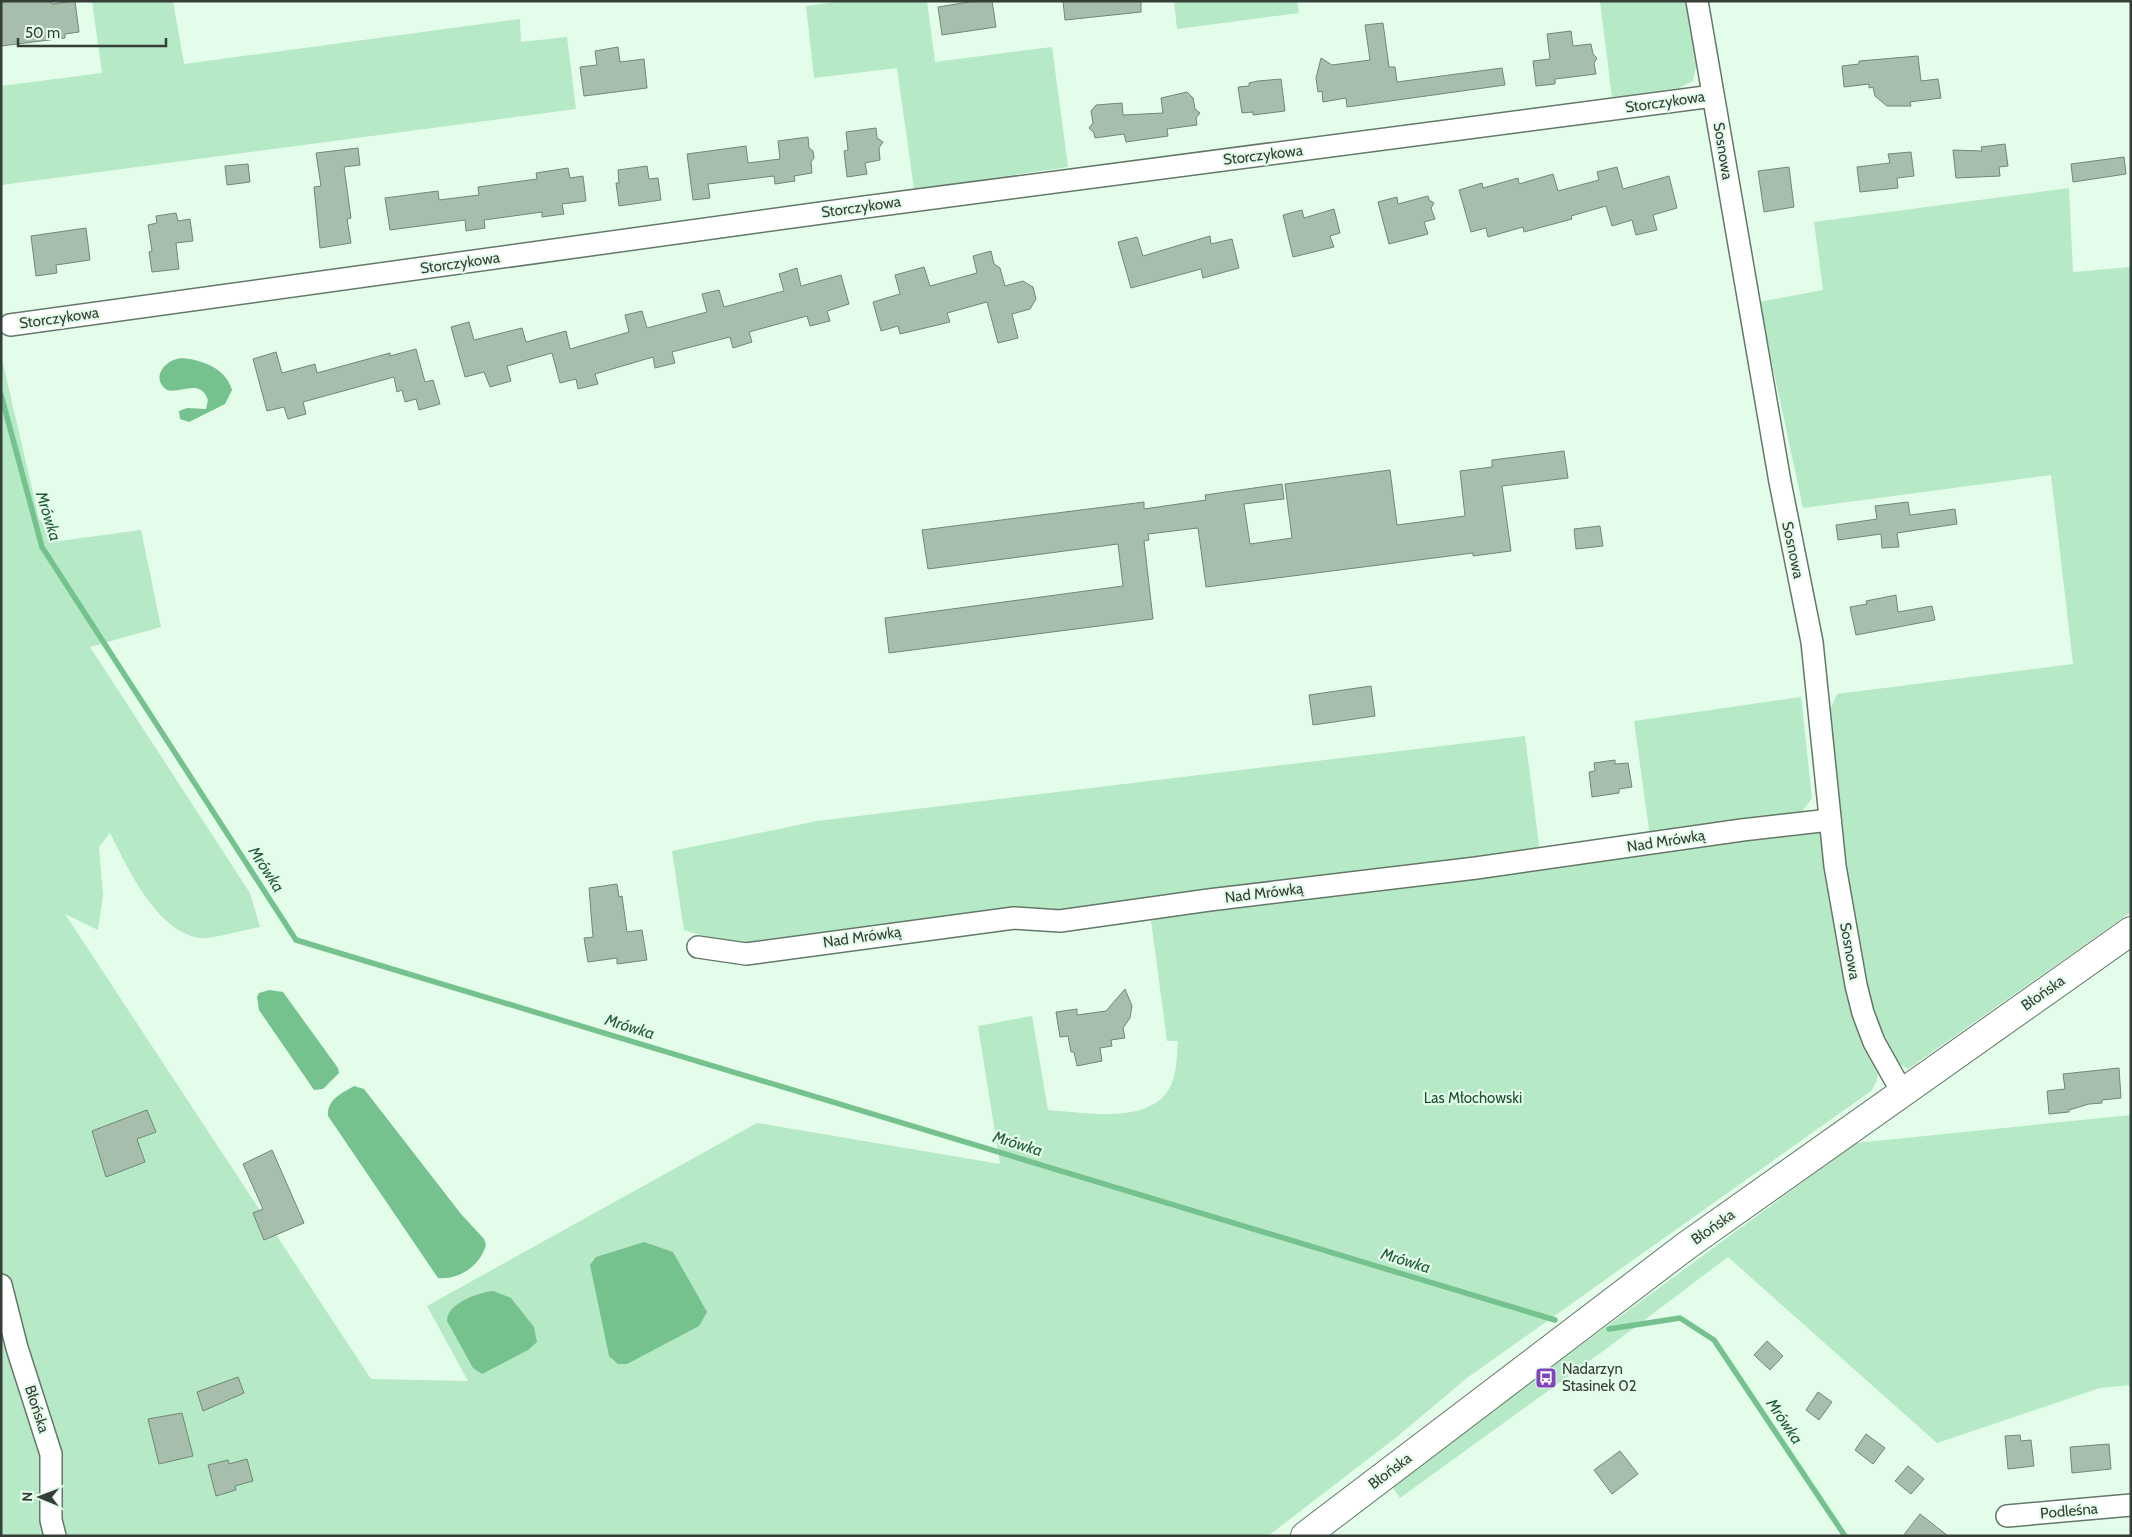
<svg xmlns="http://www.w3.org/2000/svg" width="2132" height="1537" font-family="Cabin,sans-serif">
	<rect width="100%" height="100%" fill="#e4fcea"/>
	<g fill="#b6e9c5">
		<path d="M92,1H173L184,64L520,19L521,42L567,37L576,109L1,185V86L102,73Z"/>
		<path d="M843,1H927L935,62L1052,47L1068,167L914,189L897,68L814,78L806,6Z"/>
		<path d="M1174,1H1297L1299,13L1177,29Z"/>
		<path d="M1600,1H1688L1698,57L1693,81L1679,88L1612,97Z"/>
		<path d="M2069,188L2073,272L2131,267V912L1908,1069L1896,1062L1873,1018L1842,866L1829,712L1837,694L2073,664L2051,475L1803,508L1759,302L1823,290L1814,222Z"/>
		<path d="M1,355L39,519L59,541L141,530L161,627L90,647L250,893L260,927C248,929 209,940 199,938C155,929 129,870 110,833L99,847L103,895L98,930L65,914L371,1379L468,1381L427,1306L757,1123L1000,1164L978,1026L1032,1016L1048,1110C1084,1112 1154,1127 1172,1083C1177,1071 1177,1053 1178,1041H1167L1150,913L1823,831L1872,1053C1877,1070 1882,1075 1871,1091L1467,1378L1398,1436L1268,1536H1Z"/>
		<path d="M1801,697L1812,798L1799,816L1650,837L1634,721Z"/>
		<path d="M1525,736L1540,853L1149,904L744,948L684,930L672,851L817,821Z"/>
		<path d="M2131,1115V1385L2100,1388L1937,1443L1728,1257L1606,1349L1400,1498L1391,1485L1856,1143Z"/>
	</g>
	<g fill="#75c28f">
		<path d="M182,358C202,360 226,368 232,390L225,404L189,422L180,419L179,411L187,408L206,409L208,400C200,378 182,394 167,390C150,378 165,359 182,358Z"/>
		<path d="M269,990L283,992L338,1068L339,1073L323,1089L314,1090L259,1010L257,997L259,993Z"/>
		<path d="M354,1086L364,1089L461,1214L484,1239L486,1245C480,1266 459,1280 438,1278L328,1116C327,1099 341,1094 354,1086Z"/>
		<path d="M644,1242L673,1252L707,1312L699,1326L627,1364H618L609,1356L590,1265L596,1257Z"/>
		<path d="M493,1291L511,1298L534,1327L537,1342L528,1350L482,1374L473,1368L447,1321C446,1304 479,1292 493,1291Z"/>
	</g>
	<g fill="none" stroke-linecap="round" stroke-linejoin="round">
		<g stroke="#75c28f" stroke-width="5.5">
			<path d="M1,395L42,547L296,940L1555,1320"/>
			<path d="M1609,1329L1680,1318L1714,1340L1845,1536"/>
		</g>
	</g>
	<g fill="#a7bead" stroke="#718777">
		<path d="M1,1H51L52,4L75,1L79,32L65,34V38L1,46Z"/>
		<path d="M975,1H992L996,27L942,35L938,7Z"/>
		<path d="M1063,1H1141V12L1065,20Z"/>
		<path d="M1383,23L1389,67H1395L1397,82L1502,68L1505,85L1347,107L1346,98L1323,102L1322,91L1318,92L1316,78L1321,58L1332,65L1370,60L1365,25Z"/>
		<path d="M1571,31L1573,46L1591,44L1593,54L1597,58L1594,63L1596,74L1555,79V84L1536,86L1533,61L1550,59L1547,34Z"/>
		<path d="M618,47L620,62L644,59L647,88L584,96L580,67L597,65L595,51Z"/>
		<path d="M1918,56L1921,81L1938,79L1941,98L1910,102L1911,106H1887L1875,96L1873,87L1869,88V84L1844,87L1842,66L1859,64V61Z"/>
		<path d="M1281,79L1285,111L1253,115V112L1242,113L1238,87L1249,86V83L1258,81Z"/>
		<path d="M1187,92L1193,98L1195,109L1200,113L1196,118L1197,125L1167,129L1168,136L1126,142L1124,134L1095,138L1094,133L1089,128L1093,123L1091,111L1096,105L1122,103L1123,115L1163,113L1161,98Z"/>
		<path d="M876,128L877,138L883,142L879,148L880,160L865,163L867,174L847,177L844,151L848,150L846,132Z"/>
		<path d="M808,137L809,148L813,151L814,158L811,162L812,173L794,176L795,181L775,184L774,176L708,184L710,198L693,200L687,154L746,146L748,163L780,159L778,141Z"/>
		<path d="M2005,144L2008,166L1999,167L2000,176L1956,178L1953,150L1982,151L1981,147Z"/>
		<path d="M358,148L360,165L344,167L351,218L347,219L351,243L320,248L314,187L321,186L316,153Z"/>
		<path d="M1911,152L1914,176L1897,178L1898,188L1860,192L1857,167L1890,163L1888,154Z"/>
		<path d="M2124,157L2126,174L2073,182L2071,164Z"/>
		<path d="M248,164L250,182L227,185L225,166Z"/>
		<path d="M647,166L649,179L658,178L661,200L619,206L616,183H619L618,170Z"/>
		<path d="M1617,167L1623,189L1669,176L1677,208L1653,215L1657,230L1636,235L1632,220L1612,226L1606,206L1571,216L1572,219L1524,232L1523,227L1488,237L1486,228L1471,232L1459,190L1482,183L1483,188L1518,178L1519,184L1553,174L1558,191L1599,180L1597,172Z"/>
		<path d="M1789,167L1794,207L1764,212L1758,171Z"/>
		<path d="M568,168L570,178L583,176L586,201L562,204L564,214L542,217V212L484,220L485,228L466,231L465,220L390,230L385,198L438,191L439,200L479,195L478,187L537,179L536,173Z"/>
		<path d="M1428,196L1429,200L1434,203L1431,208L1435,219L1424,222L1428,234L1389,244L1378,202L1397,197L1398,204Z"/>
		<path d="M1334,209L1340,233L1330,236L1334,247L1293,257L1283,215L1302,210L1304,218Z"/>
		<path d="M176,213L178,221L190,219L193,241L176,243L179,269L152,272L149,252L152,251L148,225L157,223L156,216Z"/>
		<path d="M86,228L90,260L56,265L57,273L36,276L31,236Z"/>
		<path d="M1210,236L1211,244L1232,239L1239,268L1203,278L1201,269L1131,288L1118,242L1137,237L1143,256Z"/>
		<path d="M991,251L994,264L1000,268L1005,286L1023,281L1033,287L1036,299L1030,309L1012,314L1018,338L998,343L987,302L947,313L950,322L900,334L898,326L881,331L873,302L900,294L895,275L924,267L930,286L977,273L973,256Z"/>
		<path d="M797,268L801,286L841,275L849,304L827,311L830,321L810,326L807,316L749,332L752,342L733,348L730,337L714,341L672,352L675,363L655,368L653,357L595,374L598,384L578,389L576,379L560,383L552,353L507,366L511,381L490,387L484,372L465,377L451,327L469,322L474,340L522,328L526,342L566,331L570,349L629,332L625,315L642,311L647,328L707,312L702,294L719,290L724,307L784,291L779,274Z"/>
		<path d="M416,349L425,382L433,380L440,404L419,410L416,399L405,402L402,390L397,392L394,377L303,402L306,414L288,419L284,407L267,411L253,359L276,352L282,373L315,364L317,373L390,353V356Z"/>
		<path d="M1564,451L1568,478L1502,486L1511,551L1473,556V553L1206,587L1198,528L1148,534L1149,540L1144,541L1153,619L889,653L885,618L1123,586L1118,544L928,569L922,530L1144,502V509L1206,500L1205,495L1282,484L1284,499L1244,504L1250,544L1292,538L1285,484L1390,470L1397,525L1465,516L1460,471L1492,467V460Z"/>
		<path d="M1908,502L1910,515L1955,509L1957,524L1897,533L1899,547L1882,548L1881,534L1838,540L1836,525L1877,519L1875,506Z"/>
		<path d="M1600,526L1603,546L1576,549L1574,529Z"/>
		<path d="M1896,595L1898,612L1932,606L1935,620L1856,635L1850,607L1867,604L1866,601Z"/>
		<path d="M1371,686L1375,716L1313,725L1309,695Z"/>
		<path d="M1615,760V764L1628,763L1632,787L1619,789V793L1592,797L1589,772L1595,771L1594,763Z"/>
		<path d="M617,884L619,897L622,896L627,932L642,930L647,960L617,964V958L588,962L584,938L593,937L589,888Z"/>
		<path d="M1125,989L1132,1006L1130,1018L1123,1028L1125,1038L1111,1040L1112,1046L1100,1048L1102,1061L1077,1066L1074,1052H1071L1068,1036L1060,1037L1056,1012L1077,1009V1015L1106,1011Z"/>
		<path d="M2119,1068L2121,1098L2102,1100V1103L2089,1104L2069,1110V1112L2049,1114L2047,1091L2065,1089L2063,1074Z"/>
		<path d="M147,1110L156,1132L137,1139L145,1162L106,1177L92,1131Z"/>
		<path d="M272,1150L304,1223L264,1240L253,1213L263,1209L243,1164Z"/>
		<path d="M1767,1341L1783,1356L1770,1370L1754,1355Z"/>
		<path d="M238,1377L244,1393L203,1411L197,1392Z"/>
		<path d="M1818,1392L1832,1402L1819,1420L1806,1410Z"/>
		<path d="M182,1413L193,1456L159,1464L148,1419Z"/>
		<path d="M1866,1434L1885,1448L1873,1464L1855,1450Z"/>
		<path d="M2020,1435L2021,1441L2031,1440L2034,1466L2008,1469L2005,1436Z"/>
		<path d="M2109,1444L2111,1469L2072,1473L2070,1447Z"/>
		<path d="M1620,1451L1638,1474L1612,1494L1594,1470Z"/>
		<path d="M247,1459L253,1481L235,1486L236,1490L216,1496L208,1465L228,1460L229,1464Z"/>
		<path d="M1908,1466L1924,1479L1911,1494L1895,1481Z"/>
		<path d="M1920,1514L1948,1536H1903Z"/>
	</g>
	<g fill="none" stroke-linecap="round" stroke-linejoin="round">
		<g stroke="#637869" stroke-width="24">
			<g id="minor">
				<path d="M1697,1L1780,482L1812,642L1835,866L1856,985L1863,1013L1874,1042L1902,1092"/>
				<path d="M10,325L865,207L1713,96"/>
				<path d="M698,947L746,954L1014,918L1060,921L1209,900L1476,868L1742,830L1830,820"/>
				<path d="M1,1285L17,1348L51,1454V1520L55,1536"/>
				<path d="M2007,1516L2131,1505"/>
			</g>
		</g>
		<g stroke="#637869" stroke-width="30">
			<path id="secondary" d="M1305,1536L1686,1246L2131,931"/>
		</g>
		<use href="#minor" stroke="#fff" stroke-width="21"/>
		<use href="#secondary" stroke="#fff" stroke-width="28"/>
	</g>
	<defs>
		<g id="bus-square" transform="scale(1.125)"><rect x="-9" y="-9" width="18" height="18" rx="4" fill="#8045bb" stroke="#e4fcea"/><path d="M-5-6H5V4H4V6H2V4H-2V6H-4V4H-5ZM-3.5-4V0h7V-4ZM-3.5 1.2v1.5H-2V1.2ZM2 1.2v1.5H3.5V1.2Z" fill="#fff"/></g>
	</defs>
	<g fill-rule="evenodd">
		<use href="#bus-square" x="1546" y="1378"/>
	</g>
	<g text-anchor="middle" stroke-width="4.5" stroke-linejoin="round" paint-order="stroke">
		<g font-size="15" fill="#353e37" stroke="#e4fcea">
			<text transform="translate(1665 102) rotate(-8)" y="5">Storczykowa</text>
			<text transform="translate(1723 151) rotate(81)" y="5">Sosnowa</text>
			<text transform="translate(1263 155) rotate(-7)" y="5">Storczykowa</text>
			<text transform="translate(861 207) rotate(-8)" y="5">Storczykowa</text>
			<text transform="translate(460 263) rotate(-8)" y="5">Storczykowa</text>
			<text transform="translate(59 318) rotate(-8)" y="5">Storczykowa</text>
			<text transform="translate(1793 550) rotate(78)" y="5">Sosnowa</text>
			<text transform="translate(1666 841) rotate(-9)" y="5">Nad Mrówką</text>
			<text transform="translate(1264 893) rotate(-7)" y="5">Nad Mrówką</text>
			<text transform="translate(862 937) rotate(-8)" y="5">Nad Mrówką</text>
			<text transform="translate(1850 951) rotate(80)" y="5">Sosnowa</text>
			<text transform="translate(2043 993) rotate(-35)" y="5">Błońska</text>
			<text transform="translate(1713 1227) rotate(-35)" y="5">Błońska</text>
			<text transform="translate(37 1409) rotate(72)" y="5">Błońska</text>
			<text transform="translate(1390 1471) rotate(-37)" y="5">Błońska</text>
			<text transform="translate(2069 1511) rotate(-5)" y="5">Podleśna</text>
		</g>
		<g font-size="15" fill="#1a5231" stroke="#e4fcea">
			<text x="1473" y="1103">Las Młochowski</text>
		</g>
		<g font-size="15" fill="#353e37" stroke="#e4fcea" text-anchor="start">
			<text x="1562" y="1374">Nadarzyn<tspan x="1562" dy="17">Stasinek 02</tspan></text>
		</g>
		<g font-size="16" font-style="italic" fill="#225a38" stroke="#e4fcea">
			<text transform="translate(49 516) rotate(73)" y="6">Mrówka</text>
			<text transform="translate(267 869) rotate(57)" y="6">Mrówka</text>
			<text transform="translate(630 1026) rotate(17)" y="6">Mrówka</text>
			<text transform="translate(1018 1143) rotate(17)" y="6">Mrówka</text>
			<text transform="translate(1406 1260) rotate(17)" y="6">Mrówka</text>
			<text transform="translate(1785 1421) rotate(56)" y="6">Mrówka</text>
		</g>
	</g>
	<rect width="2132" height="1537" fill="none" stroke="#353e37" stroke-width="5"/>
	<g transform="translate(40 1497) rotate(271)" stroke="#e4fcea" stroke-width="4" paint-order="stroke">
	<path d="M0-4L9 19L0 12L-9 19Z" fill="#353e37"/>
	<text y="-8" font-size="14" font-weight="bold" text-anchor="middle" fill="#353e37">N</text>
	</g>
	<path d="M18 38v8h148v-8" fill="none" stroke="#353e37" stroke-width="2.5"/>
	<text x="25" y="38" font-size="15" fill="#353e37" stroke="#e4fcea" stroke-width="4" paint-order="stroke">50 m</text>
</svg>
